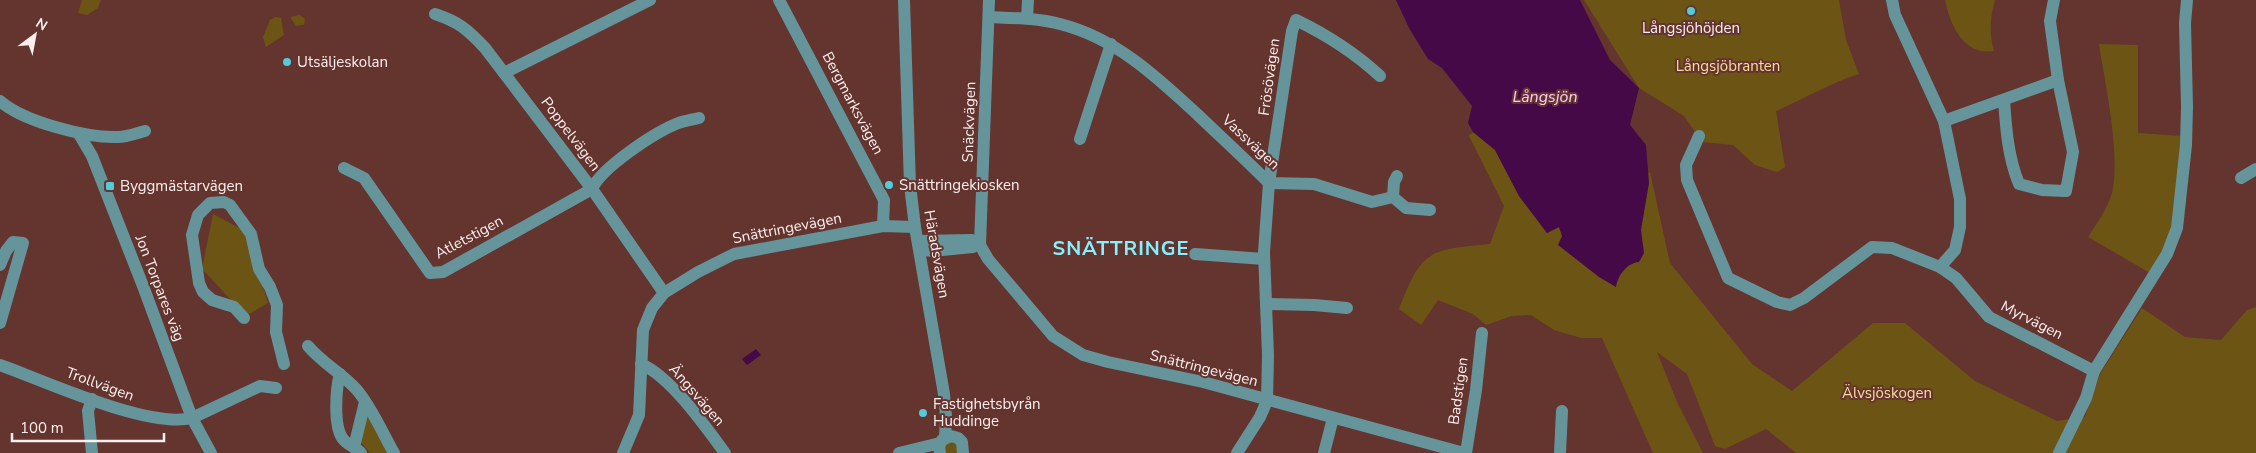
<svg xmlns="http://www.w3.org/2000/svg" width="2256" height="453" font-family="'Nunito Sans',sans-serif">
	<rect width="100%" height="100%" fill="#64342f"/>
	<g fill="#6c5414">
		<path d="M82,0H101L98,8L87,15L78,13Z"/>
		<path d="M1584,0H1839L1846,40L1859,74C1830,83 1804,99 1776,111L1785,167L1777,172L1755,165L1733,145L1702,142L1684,116L1639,88Z"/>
		<path d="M1945,0H1995C1990,17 1989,34 1994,51C1989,51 1982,52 1978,50C1958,44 1949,19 1945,0Z"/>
		<path d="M300,15L305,19L304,25L296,26L290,17Z"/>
		<path d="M275,17L281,18L284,35L266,47L263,37L270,20Z"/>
		<path d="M2099,44L2138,45V133L2182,136L2172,227L2163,252L2150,273L2088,237C2097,223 2108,208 2112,193C2121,155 2105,84 2099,44Z"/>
		<path d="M1473,132L1495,150L1519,196L1547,233L1559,227L1562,236L1601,220L1650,172L1670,263L1752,364L1792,391L1873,323H1905L1975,381L2057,421L2085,417L2100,374L2142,308L2185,337L2221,340L2247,310L2256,307V453H1796L1766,429L1725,449L1715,446L1687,374L1657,352L1677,402L1703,453H1653L1602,338H1581L1554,330L1531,315L1512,316L1486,325L1473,314L1438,300L1421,325L1399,309C1422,249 1429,250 1490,244L1504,206L1469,136Z"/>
		<path d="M213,214L245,231L268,303L246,316L202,269Z"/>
		<path d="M366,411L390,453H370L359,440Z"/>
		<path d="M955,439L960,453H943L942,446Z"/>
	</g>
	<g fill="#440946">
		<path d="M1396,0H1580L1610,60L1639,88L1630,125L1646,145L1649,183L1641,230L1644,253L1639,262C1627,263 1618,275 1616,287L1599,277L1558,245L1562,236L1559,227L1547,233L1519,196L1495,150L1473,132L1468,123L1472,106L1442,68L1428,59L1409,28Z"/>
		<path d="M756,349L761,355L747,365L742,359Z"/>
	</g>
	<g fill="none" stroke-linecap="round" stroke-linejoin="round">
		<g stroke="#65949b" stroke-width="12">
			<path d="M779,0L884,200L883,226"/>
			<path d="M904,0L910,185L915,227L944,394L946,416L945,438"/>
			<path d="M1892,0L1895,15L1944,121L1960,199V227L1955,250L1940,267"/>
			<path d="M435,14C459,22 467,29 485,48L592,189L664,293"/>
			<path d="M989,17C1013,18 1037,18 1060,24C1116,38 1157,77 1198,115C1222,138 1246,160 1269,183L1314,184L1372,202L1393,197L1406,208L1430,210"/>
			<path d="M1027,18L1028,0"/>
			<path d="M504,73L650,0"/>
			<path d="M2004,100C2006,129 2008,157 2019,184L2042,190L2066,191L2073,152L2058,80L2050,21L2054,0"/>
			<path d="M0,101C24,122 87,138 118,137C127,137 137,133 145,131"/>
			<path d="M1944,121L2058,80"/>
			<path d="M79,134L92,156L143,286L192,418L211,453"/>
			<path d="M1699,136L1686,165L1687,180L1728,278L1777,302L1790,305L1804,298L1872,247L1892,248L1940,267L1956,278L1989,317L2094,371"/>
			<path d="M1080,139L1111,44"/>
			<path d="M344,168L364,178L430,273L443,272L592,189C601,168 654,133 676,124C683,121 691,120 699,118"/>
			<path d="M2241,178L2256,169"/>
			<path d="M1393,197L1394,182L1397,176"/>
			<path d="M918,241L972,240L980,245L988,259L1053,336L1083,355L1108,362L1203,382L1464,453"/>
			<path d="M980,245L989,0"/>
			<path d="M920,249L932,251L973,247"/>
			<path d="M1195,254L1264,259"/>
			<path d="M0,265L6,251L13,242L23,243L0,323"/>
			<path d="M1266,304L1314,305L1347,308"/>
			<path d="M244,318L234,307L212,300L203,292L199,283L192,235L198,215L210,203L224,202L230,205L251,234L259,269L270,287L277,305L276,332L284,364"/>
			<path d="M308,346C322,363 342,373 357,390C372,408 382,432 394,453"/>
			<path d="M641,364C671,377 705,426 725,453"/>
			<path d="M0,365C45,381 148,429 192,418L260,386L276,388"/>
			<path d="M340,374C336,388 333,426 343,439C347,445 356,447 361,453"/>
			<path d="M354,447L365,402"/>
			<path d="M92,453L88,411L92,399"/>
			<path d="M623,453L639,415L643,330L652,308L664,293L698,272L734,254L883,226L915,227"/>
			<path d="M899,453L940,443"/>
			<path d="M940,453L939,447L942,440L951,436L958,438L962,442L963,453"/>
			<path d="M1237,453L1260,417L1267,401L1268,355L1264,252L1269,183L1292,31L1296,20C1327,35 1355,53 1380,76"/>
			<path d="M1324,453L1333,418"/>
			<path d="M1466,453L1476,390L1482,333"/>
			<path d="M1560,453L1562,411"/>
			<path d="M2059,453L2086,398L2094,371L2167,254L2177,228L2186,145L2187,107L2185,23L2187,0"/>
		</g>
	</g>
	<g fill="#53cbda" stroke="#64342f" stroke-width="2">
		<circle cx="1691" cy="11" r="5"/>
		<circle cx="287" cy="62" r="5"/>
		<circle cx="889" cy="185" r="5"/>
		<rect x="105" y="181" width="10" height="10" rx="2.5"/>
		<circle cx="923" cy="413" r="5"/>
	</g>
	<g text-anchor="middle" stroke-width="4" stroke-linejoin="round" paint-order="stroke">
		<g font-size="15" fill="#fcefed" stroke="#64342f" text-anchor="start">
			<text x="1691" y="33" text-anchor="middle">Långsjöhöjden</text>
			<text x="297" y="67">Utsäljeskolan</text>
			<text x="899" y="190">Snättringekiosken</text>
			<text x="120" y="191">Byggmästarvägen</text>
			<text x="933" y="409">Fastighetsbyrån<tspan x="933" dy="17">Huddinge</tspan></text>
		</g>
		<g font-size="15" fill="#f9dc9c" stroke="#64342f">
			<text x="1728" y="71">Långsjöbranten</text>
			<text x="1887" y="398">Älvsjöskogen</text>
		</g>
		<g font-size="15" fill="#fcefed" stroke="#64342f">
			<text transform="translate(1269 77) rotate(-82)" y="5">Frösövägen</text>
			<text transform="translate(853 103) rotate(62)" y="5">Bergmarksvägen</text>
			<text transform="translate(969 122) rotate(-88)" y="5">Snäckvägen</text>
			<text transform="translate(571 134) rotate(53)" y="5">Poppelvägen</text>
			<text transform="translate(1251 142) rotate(43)" y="5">Vassvägen</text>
			<text transform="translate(787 228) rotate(-11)" y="5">Snättringevägen</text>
			<text transform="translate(469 237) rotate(-28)" y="5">Atletstigen</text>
			<text transform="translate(937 254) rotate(80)" y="5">Häradsvägen</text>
			<text transform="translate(160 288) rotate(69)" y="5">Jon Torpares väg</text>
			<text transform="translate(2032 320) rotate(27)" y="5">Myrvägen</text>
			<text transform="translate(1204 368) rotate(14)" y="5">Snättringevägen</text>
			<text transform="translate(100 384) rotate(20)" y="5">Trollvägen</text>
			<text transform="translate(1458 391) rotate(-82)" y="5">Badstigen</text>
			<text transform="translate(697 395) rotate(49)" y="5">Ängsvägen</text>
		</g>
		<g font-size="16" font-style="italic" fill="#fecafd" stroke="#64342f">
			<text x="1545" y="102">Långsjön</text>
		</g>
		<g font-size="20" font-weight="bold" letter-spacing="1" fill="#86f0ff" stroke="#64342f">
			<text x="1121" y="255">SNÄTTRINGE</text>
		</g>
	</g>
	<g transform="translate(35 35) rotate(32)" stroke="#64342f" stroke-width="4" paint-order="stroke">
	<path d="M0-4L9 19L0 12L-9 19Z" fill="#fcefed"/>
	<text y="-8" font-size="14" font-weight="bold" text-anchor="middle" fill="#fcefed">N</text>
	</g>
	<path d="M12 433v8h152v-8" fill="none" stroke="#fcefed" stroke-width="2.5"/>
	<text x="20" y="433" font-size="15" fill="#fcefed" stroke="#64342f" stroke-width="4" paint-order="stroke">100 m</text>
</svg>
